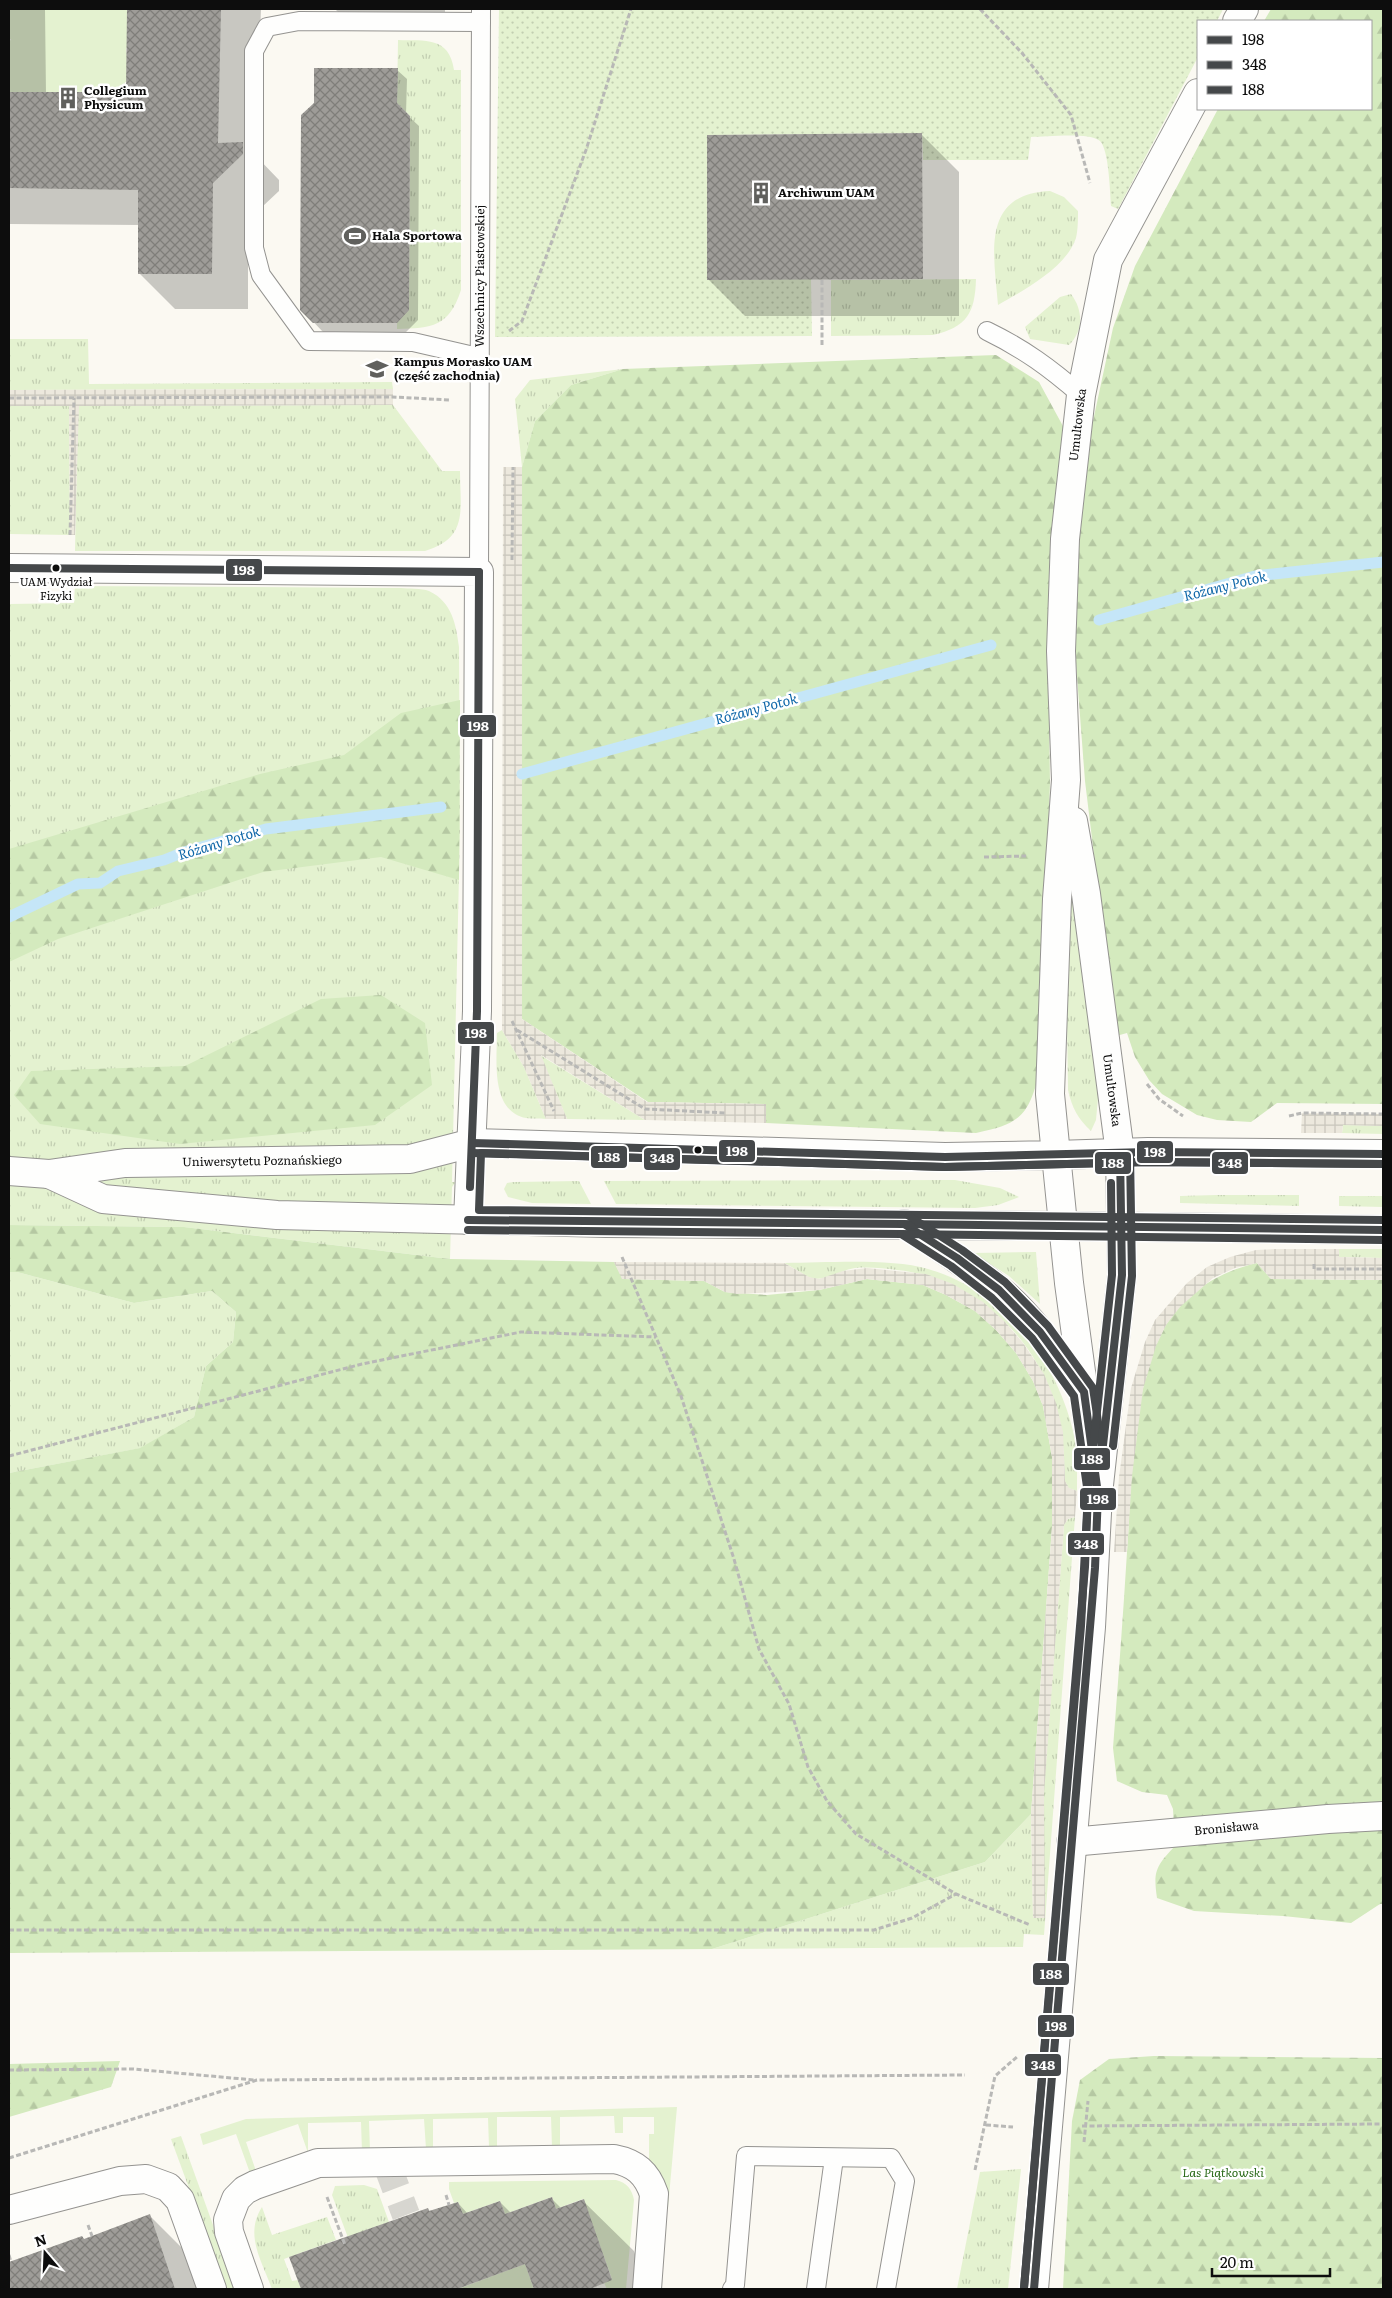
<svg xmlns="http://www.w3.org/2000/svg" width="1392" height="2298" font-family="Literata,serif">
	<defs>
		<pattern id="grass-tufts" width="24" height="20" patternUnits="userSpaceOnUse" patternTransform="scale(1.25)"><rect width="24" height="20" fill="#e4f2d0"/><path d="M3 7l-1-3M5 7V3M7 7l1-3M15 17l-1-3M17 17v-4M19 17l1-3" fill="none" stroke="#c2ceb1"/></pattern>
		<pattern id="forest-firs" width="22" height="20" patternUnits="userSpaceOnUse" patternTransform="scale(1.25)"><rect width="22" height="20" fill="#d4eabe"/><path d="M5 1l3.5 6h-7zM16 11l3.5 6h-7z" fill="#b5c8a2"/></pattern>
		<pattern id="park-dots" width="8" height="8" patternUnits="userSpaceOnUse" patternTransform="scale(1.25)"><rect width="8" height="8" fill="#e4f2d0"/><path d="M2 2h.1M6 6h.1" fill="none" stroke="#c2ceb1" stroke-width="1.8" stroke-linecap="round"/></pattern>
		<pattern id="plaza-grid" width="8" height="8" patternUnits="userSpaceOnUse" patternTransform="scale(1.25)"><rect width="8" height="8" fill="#ece8dd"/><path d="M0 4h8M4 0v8" fill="none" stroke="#c9c6bc"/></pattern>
		<pattern id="building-cross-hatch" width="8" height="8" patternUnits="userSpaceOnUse" patternTransform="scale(1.25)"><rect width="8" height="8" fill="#9e9c98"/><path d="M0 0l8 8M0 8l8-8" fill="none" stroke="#7f7e7a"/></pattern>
	</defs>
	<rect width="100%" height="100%" fill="#fbf9f2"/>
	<g fill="url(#grass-tufts)">
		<path d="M398,40C425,41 449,36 454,70H461V290C449,327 432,328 397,329V323L409,310L410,116L397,103Z"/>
		<path d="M1050,191L1064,197L1078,211C1078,219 1078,230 1076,238C1066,268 1024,290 998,305C994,255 980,194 1050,191Z"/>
		<path d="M976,279C975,313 967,327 933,335L831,336V280Z"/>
		<path d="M1071,294C1083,310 1084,330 1069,345L1030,339L1025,327L1060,297Z"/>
		<path d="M9,339H88L89,384L392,382L393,389L9,390Z"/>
		<path d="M623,369L571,385L535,421L522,467L515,399L530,380Z"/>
		<path d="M393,405L442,471H460C460,509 469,538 425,551H75L78,406Z"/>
		<path d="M9,406H69L70,535L9,534Z"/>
		<path d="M75,586L401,588C409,589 421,588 429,591C452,602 456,624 459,647L460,831L452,1182H456L452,1187L450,1259L184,1227L9,1225V604L74,603Z"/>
		<path d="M1068,857L1099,1087L1096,1120L1091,1131C1078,1119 1072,1108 1068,1090L1065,887Z"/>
		<path d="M502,1030L524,1067L546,1119C539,1118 532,1119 526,1118C490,1111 497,1059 497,1033Z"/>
		<path d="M540,1055L645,1120L567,1119Z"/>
		<path d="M1343,1125L1383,1126V1134L1342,1133Z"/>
		<path d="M955,1180L1000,1188L1019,1197L998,1205L975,1208L616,1204L604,1181Z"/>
		<path d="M579,1181L591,1204L532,1203L508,1197L504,1189L507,1183L514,1182Z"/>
		<path d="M1216,1195H1299V1206L1180,1203V1196Z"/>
		<path d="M1339,1196H1383V1207L1339,1206Z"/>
		<path d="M1339,1249H1383V1258L1339,1257Z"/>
		<path d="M1036,1252L1040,1304L1009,1276L973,1253Z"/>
		<path d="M784,1263C826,1263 890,1258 928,1269C1001,1290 1056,1358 1073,1431C1078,1451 1077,1471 1077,1491L1068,1488L1065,1481C1065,1399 1034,1328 958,1290C937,1280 920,1272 897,1270C883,1268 869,1267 855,1268C840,1270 827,1282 811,1278C803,1275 793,1267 784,1263Z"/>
		<path d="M9,1272H17L134,1303L212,1291L236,1312L233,1342L206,1366L194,1417L141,1448L9,1473Z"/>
		<path d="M1075,1517L1044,1935L1024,1934L1023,1947L712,1949L985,1862L1031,1814L1033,1918L1045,1917L1042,1811L1064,1525L1068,1519Z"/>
		<path d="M181,2136L236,2289H226L171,2139Z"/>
		<path d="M1021,2169L1008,2289H957L980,2172Z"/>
		<path d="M364,2185L377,2189L389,2222L366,2230L350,2243L332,2195L335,2186Z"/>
		<path d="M262,2207L272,2235L327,2217L336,2240L284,2259L292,2281L298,2280L301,2289H272C262,2261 244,2235 262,2207Z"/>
	</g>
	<g fill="url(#forest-firs)">
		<path d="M1271,9H1383V1104L1277,1103L1251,1122L1217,1120L1197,1115L1162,1094L1149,1080L1135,1057L1127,1033L1116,1036L1085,781L1075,650L1078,542L1090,435L1113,328L1135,266L1218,109H1371V21H1264Z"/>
		<path d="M996,355L1039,382L1064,428L1048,652L1050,783L1039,1074C1028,1117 1019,1124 976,1133L766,1123V1104L648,1102L522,1019V467L535,421L571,385L623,369Z"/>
		<path d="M460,700L459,880L381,857L263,872L58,939L9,962V849L260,774L344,755L401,713Z"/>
		<path d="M381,995L425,1023L432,1085L375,1125L180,1144L40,1124L14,1095L31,1071L185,1066L321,999Z"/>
		<path d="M9,1225L184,1227L450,1259L614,1262L623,1279L704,1281L725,1292L767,1295L819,1290L867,1279L923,1285L946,1295L975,1311L996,1330L1016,1353L1033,1381L1043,1406L1052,1457V1527L1031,1814L985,1862L712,1949L9,1953V1473L140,1448L194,1417L206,1366L233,1342L236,1312L212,1291L134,1303L17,1272H9Z"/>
		<path d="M1257,1263L1271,1279L1383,1280V1904H1380L1351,1923L1283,1916L1194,1911L1157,1898C1153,1871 1156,1866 1175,1846L1173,1809L1167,1795L1142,1792L1117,1781L1113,1748C1118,1683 1123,1617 1127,1552C1132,1483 1131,1385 1166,1325C1187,1291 1219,1272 1257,1263Z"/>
		<path d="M1154,2056L1383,2058V2289H1063L1072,2121L1080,2080L1109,2059Z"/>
		<path d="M120,2061L111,2087L9,2117V2064Z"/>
	</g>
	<path fill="url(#park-dots)" d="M499,9H1223L1217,21H1198V57L1118,209L1111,206C1110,192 1109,150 1100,141C1089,132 1046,137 1031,137L1028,160H923L922,133L707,135V280L811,279L812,336L495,337Z"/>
	<g fill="#e4f2d0">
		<path d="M9,9H127V21L130,22V47L126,48L130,82H125V86L138,100L133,104L121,91L117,92L116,96L9,92V43L11,39H9Z"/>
		<path d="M677,2107L668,2208L666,2190L660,2173L649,2159V2134H654V2117H623V2133H615L614,2116L560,2117V2147H552L551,2117H497V2148L489,2147L488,2118L433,2119V2149H426L424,2119L369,2121L370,2151L362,2152L361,2122L308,2123V2153L298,2124L246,2142L256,2171L250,2173L236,2134L203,2145L200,2134L246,2119Z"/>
		<path d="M616,2180C627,2183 632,2189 634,2200L626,2289H607L604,2283L612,2279L583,2199L556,2209L552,2197L505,2214L500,2201L463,2214L458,2202L454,2203L449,2189V2182Z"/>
		<path d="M525,2264L534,2289H432L455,2281L458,2289Z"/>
	</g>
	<g fill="url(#plaza-grid)">
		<path d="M393,389V405L79,406L75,535H70L69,406H9V390Z"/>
		<path d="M503,467H522V1019L647,1102L766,1104V1123L645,1120L541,1055L567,1119H546L524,1067L502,1030Z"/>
		<path d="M1302,1113L1383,1114V1126L1343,1125L1342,1133H1301Z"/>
		<path d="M1276,1249H1339V1257L1383,1258V1280L1271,1279L1257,1263L1235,1268L1213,1278L1180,1307L1166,1325L1156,1346L1143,1389L1132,1476L1127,1552H1114L1119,1477L1131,1388L1145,1342L1155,1320L1187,1283L1207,1267L1230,1257L1256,1250Z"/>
		<path d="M614,1262L784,1263L809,1277L819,1279L843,1271L867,1268L926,1274L953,1284L983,1302L1005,1322L1023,1343L1044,1374L1056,1403L1063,1432L1065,1481L1069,1488L1077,1491L1075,1517L1068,1519L1064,1525L1044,1794L1045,1918H1033L1031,1814L1052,1527V1457L1043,1406L1033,1381L1016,1353L996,1330L975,1311L946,1295L923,1285L867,1279L819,1290L737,1294L725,1292L704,1281L622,1279Z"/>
	</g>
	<g fill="#0003">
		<path d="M9,9H45L46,94L127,93V9H261L255,155L279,180V191L248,220V309H175L139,273V225L9,224Z"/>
		<path d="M335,9H445V13L351,25Z"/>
		<path d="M397,70L407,79L406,114L419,126L418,320L406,332H323L302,310Z"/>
		<path d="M922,135L959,172V316H745L708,279Z"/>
		<path d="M551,2198L562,2209L583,2201L634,2251L647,2289H303L291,2257L428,2209L431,2212L458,2203L468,2214L500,2202L511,2213Z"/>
		<path d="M150,2216L187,2253L199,2289H9V2265L82,2237L85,2240Z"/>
	</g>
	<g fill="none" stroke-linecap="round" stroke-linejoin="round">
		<g stroke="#c5e6f8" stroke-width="11">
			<path d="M1099,620L1255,576L1383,562"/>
			<path d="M522,774L991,645"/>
			<path d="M9,917L78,884L100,883L118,871L164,860L184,852L266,829L441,807"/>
		</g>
	</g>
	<g fill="url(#building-cross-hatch)">
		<path d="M127,9H221L218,143L243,142V154L213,183L212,274H138V190L9,188V92H126Z"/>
		<path d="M314,68H398L397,103L410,116L409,310L397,323H313L300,310L301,115L314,103Z"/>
		<path d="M922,133L923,279L707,280V135Z"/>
		<path d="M552,2197L556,2209L584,2199L612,2280L590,2289H534L525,2264L457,2289H301L289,2257L428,2208L429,2211L458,2202L463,2214L500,2201L505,2214Z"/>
		<path d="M150,2214L175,2289H9V2262L82,2236L84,2239Z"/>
	</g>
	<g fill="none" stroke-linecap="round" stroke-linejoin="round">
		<path stroke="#d7d6d0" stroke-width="28" stroke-dasharray="28 14" stroke-linecap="butt" d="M386,2162L406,2215"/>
		<g stroke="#949390" stroke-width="20">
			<g id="service">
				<path d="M987,331C1024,349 1050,368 1081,395"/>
				<path d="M478,357L413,342L309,341L261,275L254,248V51L267,27L299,21L481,22"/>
				<path id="s1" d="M479,572L481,9"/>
				<path d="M732,2289L735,2285L746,2156L891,2158L905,2181L886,2289"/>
				<path d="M816,2289L834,2158"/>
			</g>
		</g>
		<g stroke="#949390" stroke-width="30">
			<g id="minor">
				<path d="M1237,21L1244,9"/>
				<path d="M9,568L479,572L477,1011L468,1220"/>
				<path id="s2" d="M1073,821L1086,894L1120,1153"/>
				<path id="s3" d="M9,1171L49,1174L125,1163L410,1159L472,1143L945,1157L1056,1155L1050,1094L1057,899L1066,780L1061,651L1065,539L1081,395L1108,260L1198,93"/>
				<path d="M49,1174L103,1199L277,1215L606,1223L1063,1226"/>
				<path d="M904,1224C936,1245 969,1265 998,1289C1033,1318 1058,1356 1084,1392"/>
				<path id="s4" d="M1071,1842L1328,1819L1383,1816"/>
				<path d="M9,2210L120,2181L146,2179L168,2187L180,2200L212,2289"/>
				<path d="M249,2289L229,2232L228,2220L236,2199L245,2190L255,2185L318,2163L614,2159C635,2163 647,2173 654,2194L647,2289"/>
			</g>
		</g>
		<g stroke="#949390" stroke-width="30">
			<g id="tertiary">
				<path d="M1063,1226L1383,1230"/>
				<path d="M1092,1453L1069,1283L1056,1155L1148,1152L1383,1154"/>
				<path d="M1034,2289L1091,1627L1098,1494L1122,1275L1120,1153"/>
			</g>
		</g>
		<g stroke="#b8b8b6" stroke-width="3" stroke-dasharray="5 2.5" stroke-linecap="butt">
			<path d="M980,9L1022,53L1071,115L1090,183"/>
			<path d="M509,331L522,321L586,150L631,9"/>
			<path d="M822,345V279"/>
			<path d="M9,398L392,397L451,400"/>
			<path d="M70,535L74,398"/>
			<path d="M512,560L513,467"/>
			<path d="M984,857L1026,856"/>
			<path d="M512,1021L554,1111"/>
			<path d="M517,1030L645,1109L727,1113"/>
			<path d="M1147,1084L1159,1099L1183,1116"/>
			<path d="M1289,1116L1302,1113L1383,1114"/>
			<path d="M622,1257L681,1396L734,1559L759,1649L789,1704L808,1767L827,1801L856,1834L956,1894L1030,1925"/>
			<path d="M1314,1264V1269H1383"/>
			<path d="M9,1456L362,1364L521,1332L656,1337"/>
			<path d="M9,1930H874L912,1918L956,1894"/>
			<path d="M9,2070L133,2069L254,2080"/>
			<path d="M986,2125L1013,2127"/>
			<path d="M1082,2126L1383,2124"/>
			<path d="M1084,2142L1088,2101"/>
			<path d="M9,2158L257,2080L965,2075"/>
			<path d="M975,2170L995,2076L1018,2056"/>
			<path d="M446,2195L449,2205"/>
			<path d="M327,2197L345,2245"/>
			<path d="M88,2225L92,2236"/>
			<path d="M9,2255L11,2262"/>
		</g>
		<use href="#service" stroke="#fefefd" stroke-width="18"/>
		<use href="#minor" stroke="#fefefd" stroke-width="28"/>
		<use href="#tertiary" stroke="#fefefd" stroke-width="28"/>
		<g stroke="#fff" stroke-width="11">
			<g id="bus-1">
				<path d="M9,568L479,572"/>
				<path d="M472,1143L945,1157L1148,1152L1383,1154"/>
				<path d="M470,1187L477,1011L479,572"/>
				<path d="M468,1220L904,1224L957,1258L999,1290L1040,1332L1084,1392L1098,1494L1095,1568L1034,2289"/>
				<path d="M901,1224L1383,1230"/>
				<path d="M1103,1445L1122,1275L1120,1153"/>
			</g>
		</g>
		<g stroke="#fff" stroke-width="11">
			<g id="bus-2">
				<path d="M472,1153L945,1167L1148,1162L1383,1164"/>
				<path d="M468,1230L901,1234L951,1266L992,1298L1032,1338L1074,1396L1088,1494L1085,1567L1024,2288"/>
				<path d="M901,1234L1383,1240"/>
				<path d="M1113,1446L1132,1276L1130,1153"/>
			</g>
		</g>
		<g stroke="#fff" stroke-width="11">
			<g id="bus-3">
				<path d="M1383,1164L1148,1162L945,1167L481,1153L479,1210L1383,1220"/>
				<path d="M909,1216L962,1250L1005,1282L1048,1326L1093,1388L1102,1449"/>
				<path d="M1024,2288L1081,1626L1088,1493L1112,1275L1111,1183"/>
			</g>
		</g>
		<use href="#bus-1" stroke="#45484a" stroke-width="8"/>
		<use href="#bus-2" stroke="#45484a" stroke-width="8"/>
		<use href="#bus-3" stroke="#45484a" stroke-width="8"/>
	</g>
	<defs>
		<g id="building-bare" transform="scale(1.725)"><path d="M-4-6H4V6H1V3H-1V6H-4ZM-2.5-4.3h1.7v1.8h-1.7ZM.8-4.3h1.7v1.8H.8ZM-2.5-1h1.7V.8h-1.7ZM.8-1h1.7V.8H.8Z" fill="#60605d" stroke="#fff" stroke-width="2.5" paint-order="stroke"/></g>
		<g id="stadium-bare" transform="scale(1.725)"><path d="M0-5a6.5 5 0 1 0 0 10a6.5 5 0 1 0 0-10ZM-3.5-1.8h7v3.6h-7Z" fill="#60605d" stroke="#fff" stroke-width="2.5" paint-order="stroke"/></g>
		<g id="university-bare" transform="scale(1.725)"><path d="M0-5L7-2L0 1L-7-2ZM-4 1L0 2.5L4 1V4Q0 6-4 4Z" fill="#60605d" stroke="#fff" stroke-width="2.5" paint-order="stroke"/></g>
	</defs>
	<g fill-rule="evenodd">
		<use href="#building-bare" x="68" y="98"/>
		<use href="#building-bare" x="761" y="193"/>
		<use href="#stadium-bare" x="355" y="236"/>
		<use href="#university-bare" x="377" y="369"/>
	</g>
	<g fill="#0d0d0d" stroke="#fff" stroke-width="2">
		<circle cx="56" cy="568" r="4.5"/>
		<circle cx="698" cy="1150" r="4.5"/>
	</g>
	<g text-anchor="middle" stroke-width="5" stroke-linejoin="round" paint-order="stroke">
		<g font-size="11" fill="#0d0d0d" stroke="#fff">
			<text x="56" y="586">UAM Wydział<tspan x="56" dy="14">Fizyki</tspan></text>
		</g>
		<g font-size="12" font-weight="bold" fill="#0d0d0d" stroke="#fff" text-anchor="start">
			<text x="84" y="95">Collegium<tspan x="84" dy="14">Physicum</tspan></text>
			<text x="778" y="197">Archiwum UAM</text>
			<text x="372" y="240">Hala Sportowa</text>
			<text x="394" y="366">Kampus Morasko UAM<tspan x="394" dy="14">(część zachodnia)</tspan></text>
		</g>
		<g font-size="12" fill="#0d0d0d" stroke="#fff">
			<text dy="4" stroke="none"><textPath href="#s1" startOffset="296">Wszechnicy Piastowskiej</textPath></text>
			<text dy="4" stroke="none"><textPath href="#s3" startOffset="1782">Umultowska</textPath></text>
			<text dy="4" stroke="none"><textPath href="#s2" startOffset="272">Umultowska</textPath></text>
			<text dy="4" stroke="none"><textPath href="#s3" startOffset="254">Uniwersytetu Poznańskiego</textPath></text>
			<text dy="4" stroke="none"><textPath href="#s4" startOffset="156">Bronisława</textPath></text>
		</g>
		<g font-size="12" font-style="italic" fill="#2a6a19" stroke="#fff">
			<text x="1223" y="2177">Las Piątkowski</text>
		</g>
		<g font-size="14" font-style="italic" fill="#0e66a8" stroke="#fff">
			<text transform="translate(1225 586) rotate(-14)" y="5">Różany Potok</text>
			<text transform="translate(756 709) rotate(-15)" y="5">Różany Potok</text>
			<text transform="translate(219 843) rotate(-17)" y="5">Różany Potok</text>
		</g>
	</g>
	<g stroke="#fff" stroke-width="2">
		<rect x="225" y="558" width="38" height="24" rx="5" fill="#45484a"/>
		<rect x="459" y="714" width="38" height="24" rx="5" fill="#45484a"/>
		<rect x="457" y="1021" width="38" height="24" rx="5" fill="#45484a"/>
		<rect x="718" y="1139" width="38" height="24" rx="5" fill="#45484a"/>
		<rect x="1136" y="1140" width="38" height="24" rx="5" fill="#45484a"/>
		<rect x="590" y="1145" width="38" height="24" rx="5" fill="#45484a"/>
		<rect x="643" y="1147" width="38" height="24" rx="5" fill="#45484a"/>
		<rect x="1211" y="1151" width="38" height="24" rx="5" fill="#45484a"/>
		<rect x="1094" y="1151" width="38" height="24" rx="5" fill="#45484a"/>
		<rect x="1073" y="1447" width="38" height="24" rx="5" fill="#45484a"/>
		<rect x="1079" y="1487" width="38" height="24" rx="5" fill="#45484a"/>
		<rect x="1067" y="1532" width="38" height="24" rx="5" fill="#45484a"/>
		<rect x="1032" y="1962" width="38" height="24" rx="5" fill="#45484a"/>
		<rect x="1037" y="2014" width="38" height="24" rx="5" fill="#45484a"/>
		<rect x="1024" y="2053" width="38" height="24" rx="5" fill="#45484a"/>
	</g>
	<g font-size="14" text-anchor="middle" font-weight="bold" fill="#fff">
		<text x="244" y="575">198</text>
		<text x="478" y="731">198</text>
		<text x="476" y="1038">198</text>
		<text x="737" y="1156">198</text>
		<text x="1155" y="1157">198</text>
		<text x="609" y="1162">188</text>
		<text x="662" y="1163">348</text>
		<text x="1230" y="1168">348</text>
		<text x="1113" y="1168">188</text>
		<text x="1092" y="1464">188</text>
		<text x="1098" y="1504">198</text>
		<text x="1086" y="1549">348</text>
		<text x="1051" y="1979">188</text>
		<text x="1056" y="2031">198</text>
		<text x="1043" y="2070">348</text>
	</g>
	<rect width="1392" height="2298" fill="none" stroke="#0d0d0d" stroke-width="20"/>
	<rect x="1197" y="20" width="175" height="90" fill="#ffffff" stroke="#9e9e9e"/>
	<rect x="1207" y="36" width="25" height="8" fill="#45484a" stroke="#9e9e9e"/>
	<text x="1242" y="45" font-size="15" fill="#0d0d0d">198</text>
	<rect x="1207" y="61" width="25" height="8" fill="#45484a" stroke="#9e9e9e"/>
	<text x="1242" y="70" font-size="15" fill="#0d0d0d">348</text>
	<rect x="1207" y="86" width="25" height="8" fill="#45484a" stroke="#9e9e9e"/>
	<text x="1242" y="95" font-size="15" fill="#0d0d0d">188</text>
	<g transform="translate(45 2253) rotate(341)" stroke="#ffffff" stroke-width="4" paint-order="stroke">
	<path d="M0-4L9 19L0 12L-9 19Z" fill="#0d0d0d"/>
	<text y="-8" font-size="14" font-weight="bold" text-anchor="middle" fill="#0d0d0d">N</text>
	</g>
	<path d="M1212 2268v8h118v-8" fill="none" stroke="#0d0d0d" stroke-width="2.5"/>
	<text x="1220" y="2268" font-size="15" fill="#0d0d0d" stroke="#ffffff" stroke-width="4" paint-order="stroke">20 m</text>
</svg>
